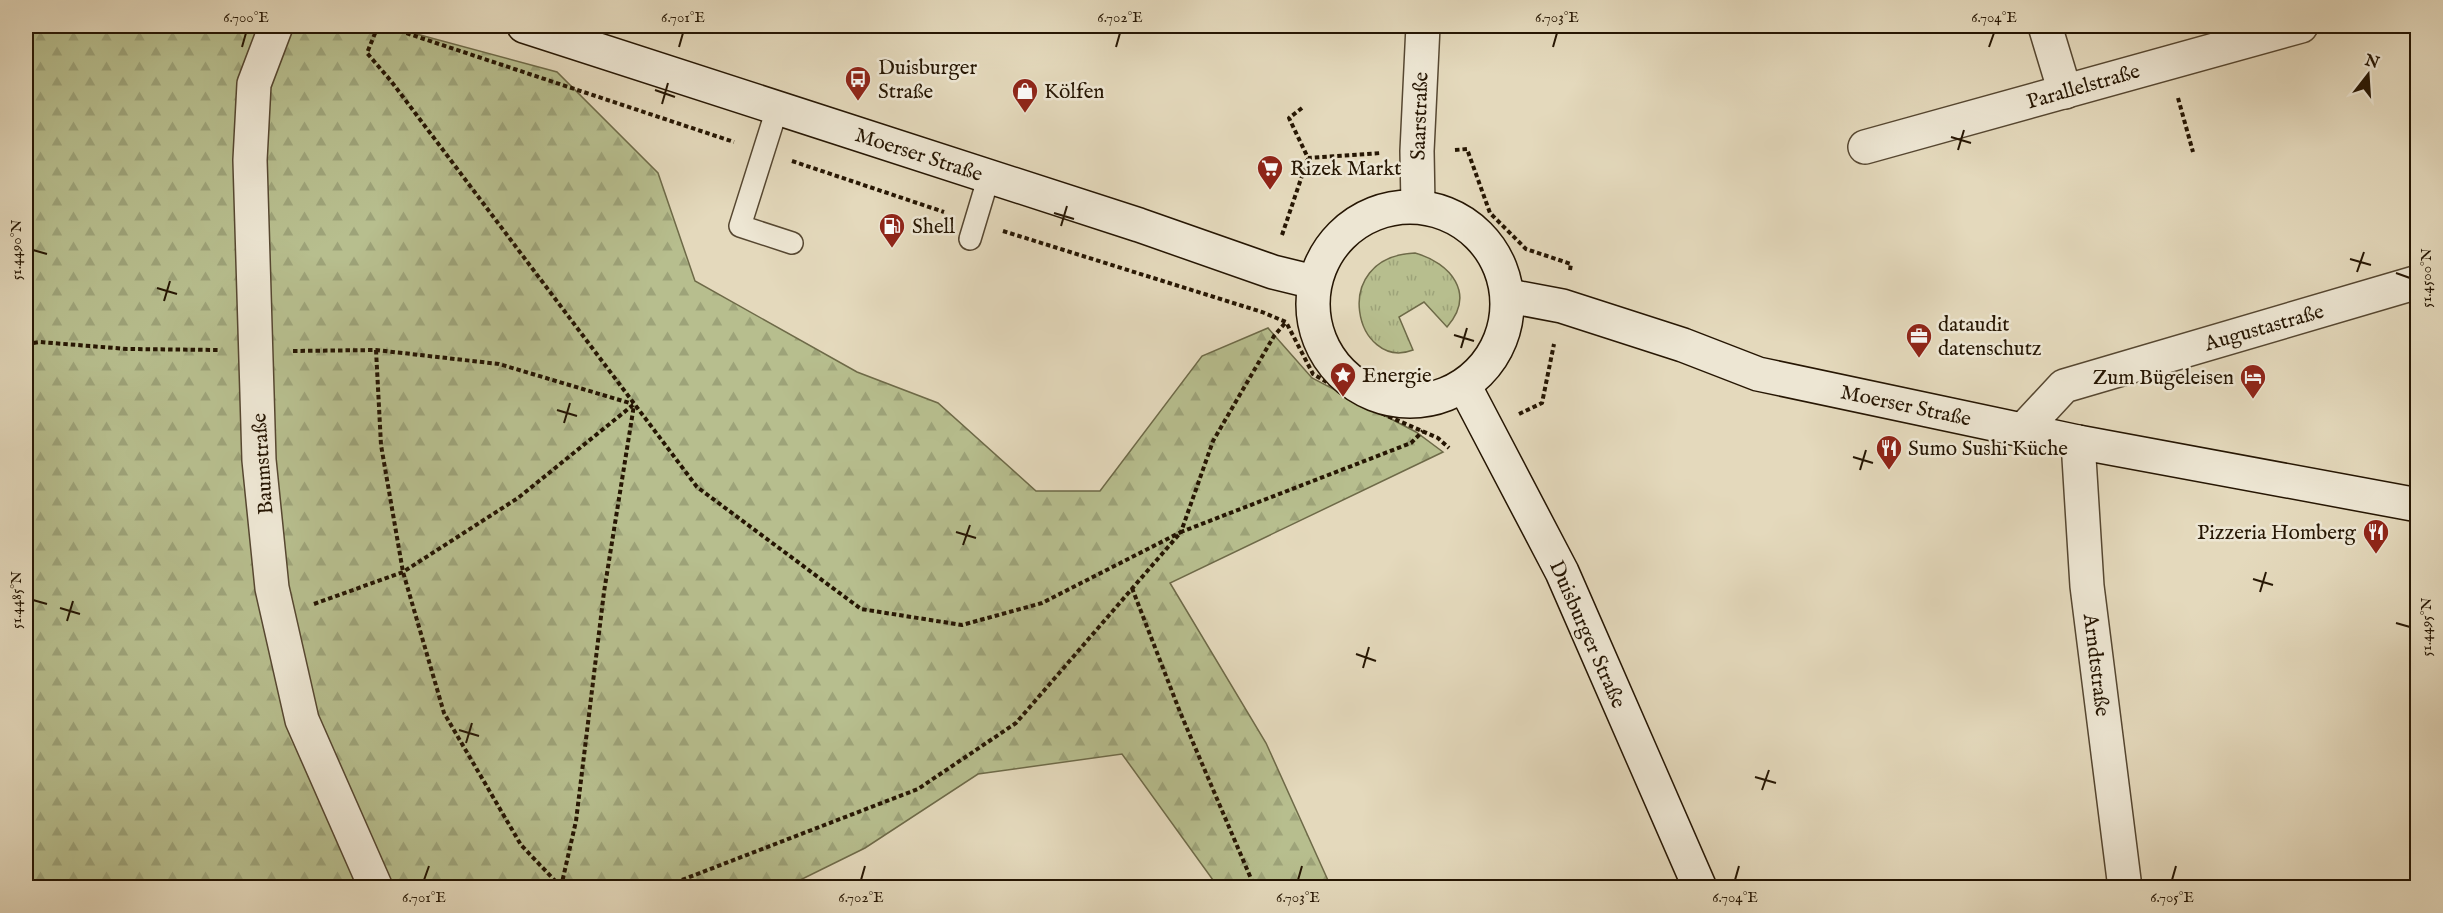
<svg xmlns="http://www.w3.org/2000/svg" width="2443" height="913" font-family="'IM FELL English',serif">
	<defs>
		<pattern id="grass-tufts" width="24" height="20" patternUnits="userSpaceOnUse" patternTransform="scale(1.5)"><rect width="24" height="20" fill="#b7be8e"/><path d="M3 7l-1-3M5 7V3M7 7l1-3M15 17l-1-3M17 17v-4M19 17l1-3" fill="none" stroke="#9da379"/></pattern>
		<pattern id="forest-firs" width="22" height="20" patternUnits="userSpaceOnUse" patternTransform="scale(1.5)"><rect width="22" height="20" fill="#b7be8e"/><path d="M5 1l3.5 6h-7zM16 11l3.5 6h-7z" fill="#9da379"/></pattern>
	</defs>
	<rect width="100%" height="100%" fill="#e4d9bc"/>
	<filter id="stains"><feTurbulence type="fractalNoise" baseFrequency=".00333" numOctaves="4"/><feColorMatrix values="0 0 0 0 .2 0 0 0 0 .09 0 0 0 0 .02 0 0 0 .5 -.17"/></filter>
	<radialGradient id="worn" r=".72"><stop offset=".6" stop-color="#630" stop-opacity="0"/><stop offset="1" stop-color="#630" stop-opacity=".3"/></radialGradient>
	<path fill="url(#grass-tufts)" stroke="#6e6a48" stroke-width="1.5" d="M1415,253C1451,263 1476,294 1447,327L1424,302L1399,317L1413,350C1356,372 1327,257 1415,253Z"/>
	<path fill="url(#forest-firs)" stroke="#6e6a48" stroke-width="1.5" d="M26,26H387L557,72L658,173L695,281L857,372L938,403L1036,491H1100L1202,356L1268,328L1312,378L1416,432L1443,452L1170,583L1266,743L1331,887H1218L1122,754L978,774L865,848L786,887H26Z"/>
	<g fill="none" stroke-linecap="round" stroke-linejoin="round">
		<g stroke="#564731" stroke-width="24">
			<g id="lane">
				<path d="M777,109L740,226L792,243"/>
				<path d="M970,239L989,176"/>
			</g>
		</g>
		<g stroke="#564731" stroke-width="36">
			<g id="street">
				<path d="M276,26L254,84L250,160L259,460L272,588L302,720L376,888"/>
				<path d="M2045,26L2065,92"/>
				<path d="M1865,147L2301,26"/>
				<path d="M1418,206L1417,151L1423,26"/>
				<path d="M2024,429L2064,386L2418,282"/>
				<path d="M2078,442L2087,586L2125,888"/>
			</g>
		</g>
		<g stroke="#261603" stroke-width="36">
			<g id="secondary">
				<path d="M524,26L1139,225L1273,272L1314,282"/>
				<circle cx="1410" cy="304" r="97"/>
				<path d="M1509,296L1562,306L1683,345L1758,374L2078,442L2418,505"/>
				<path d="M1465,387L1562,572L1700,888"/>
			</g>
		</g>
		<g stroke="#261603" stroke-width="4" stroke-dasharray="4.5 3" stroke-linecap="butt">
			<path d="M378,26L367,53L391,81L697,487L861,609L962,625L1042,603L1181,532L1213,441L1274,336L1286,322"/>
			<path d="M385,26L734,142"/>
			<path d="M2178,98L2193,152"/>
			<path d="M1302,108L1289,118L1308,158L1381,153"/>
			<path d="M1455,150L1467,149L1490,213L1526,249L1571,264L1570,270"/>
			<path d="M792,161L944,212"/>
			<path d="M1003,231L1262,312L1286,322L1313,374L1374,410L1438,438L1449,448"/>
			<path d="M1282,235L1308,158"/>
			<path d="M26,344L40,342L127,349L220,350"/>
			<path d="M376,350L381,445L403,572L444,713L521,845L561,887L611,888"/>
			<path d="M293,351L376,350L499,364L633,404"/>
			<path d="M1519,414L1542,403L1554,344"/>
			<path d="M1132,588L1180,712L1255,888"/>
			<path d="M314,604L403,572L518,498L633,405"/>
			<path d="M561,887L576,821L604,592L634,405"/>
			<path d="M661,888L918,789L1016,723L1181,532L1411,443L1423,431"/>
		</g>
		<use href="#lane" stroke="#ede6d3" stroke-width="21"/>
		<use href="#street" stroke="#ede6d3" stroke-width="33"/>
		<use href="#secondary" stroke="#ede6d3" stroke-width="33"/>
	</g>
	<path fill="none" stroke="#261603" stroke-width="2" d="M242,47L246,33M679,47L683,33M1116,47L1120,33M1553,47L1557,33M1989,47L1994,33M655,90L675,97M662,104L668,83M1951,137L1971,143M1958,150L1964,130M1054,213L1074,219M1061,226L1067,206M33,250L47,254M2350,259L2371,265M2357,272L2364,252M2396,273L2410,278M157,288L177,294M164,301L170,281M1454,335L1474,341M1461,348L1467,328M557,410L577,416M564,423L570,403M1853,457L1873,463M1860,470L1866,450M956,532L976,538M963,545L970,525M2253,579L2273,585M2260,592L2266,572M33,600L47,604M60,608L80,614M67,621L73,601M2396,623L2410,627M1356,654L1376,661M1363,668L1369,647M459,730L479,736M466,743L472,723M1755,777L1776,783M1762,790L1769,770M424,880L429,866M861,880L865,866M1298,880L1302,866M1735,880L1739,866M2172,880L2176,866"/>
	<defs>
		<g id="bus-pin" transform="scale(1.35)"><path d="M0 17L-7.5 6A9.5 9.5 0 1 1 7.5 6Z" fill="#8f2418" stroke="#ede6d3"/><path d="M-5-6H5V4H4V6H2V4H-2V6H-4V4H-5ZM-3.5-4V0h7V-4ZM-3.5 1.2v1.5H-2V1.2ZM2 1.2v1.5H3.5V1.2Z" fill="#fff"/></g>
		<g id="shop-pin" transform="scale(1.35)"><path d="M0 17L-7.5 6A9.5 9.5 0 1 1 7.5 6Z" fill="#8f2418" stroke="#ede6d3"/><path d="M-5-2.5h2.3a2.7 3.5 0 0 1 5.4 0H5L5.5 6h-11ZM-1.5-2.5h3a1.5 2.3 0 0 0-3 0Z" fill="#fff"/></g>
		<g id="supermarket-pin" transform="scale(1.35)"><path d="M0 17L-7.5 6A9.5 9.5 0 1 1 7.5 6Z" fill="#8f2418" stroke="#ede6d3"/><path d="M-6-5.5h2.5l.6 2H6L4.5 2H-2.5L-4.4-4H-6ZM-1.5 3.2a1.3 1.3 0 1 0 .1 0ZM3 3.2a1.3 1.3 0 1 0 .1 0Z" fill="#fff"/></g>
		<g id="fuel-pin" transform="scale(1.35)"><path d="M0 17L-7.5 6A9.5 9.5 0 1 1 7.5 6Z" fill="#8f2418" stroke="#ede6d3"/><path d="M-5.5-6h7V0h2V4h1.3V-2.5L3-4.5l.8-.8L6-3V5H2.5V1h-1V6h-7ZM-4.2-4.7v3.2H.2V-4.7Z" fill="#fff"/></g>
		<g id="office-pin" transform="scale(1.35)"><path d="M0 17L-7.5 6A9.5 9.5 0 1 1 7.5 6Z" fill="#8f2418" stroke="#ede6d3"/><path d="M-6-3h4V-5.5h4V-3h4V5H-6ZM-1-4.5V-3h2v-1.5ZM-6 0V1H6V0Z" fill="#fff"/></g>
		<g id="sight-pin" transform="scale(1.35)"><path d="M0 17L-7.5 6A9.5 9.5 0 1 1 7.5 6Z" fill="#8f2418" stroke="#ede6d3"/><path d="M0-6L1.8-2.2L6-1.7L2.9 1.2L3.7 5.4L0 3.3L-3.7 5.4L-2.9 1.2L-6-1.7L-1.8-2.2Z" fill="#fff"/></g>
		<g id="hotel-pin" transform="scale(1.35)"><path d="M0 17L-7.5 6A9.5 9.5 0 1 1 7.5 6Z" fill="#8f2418" stroke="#ede6d3"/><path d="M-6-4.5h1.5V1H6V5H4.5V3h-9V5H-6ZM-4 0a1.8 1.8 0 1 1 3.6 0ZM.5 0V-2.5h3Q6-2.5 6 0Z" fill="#fff"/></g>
		<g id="restaurant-pin" transform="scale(1.35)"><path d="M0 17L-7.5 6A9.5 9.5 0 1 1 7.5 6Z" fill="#8f2418" stroke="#ede6d3"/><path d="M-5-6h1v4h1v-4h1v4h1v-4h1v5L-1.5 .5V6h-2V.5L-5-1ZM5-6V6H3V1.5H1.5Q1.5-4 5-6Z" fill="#fff"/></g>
	</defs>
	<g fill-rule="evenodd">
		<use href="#bus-pin" x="858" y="79"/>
		<use href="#shop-pin" x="1025" y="91"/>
		<use href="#supermarket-pin" x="1270" y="168"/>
		<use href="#fuel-pin" x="892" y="226"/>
		<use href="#office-pin" x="1919" y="336"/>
		<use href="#sight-pin" x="1343" y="375"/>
		<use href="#hotel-pin" x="2253" y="377"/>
		<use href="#restaurant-pin" x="1889" y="448"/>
		<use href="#restaurant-pin" x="2376" y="532"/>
	</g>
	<g text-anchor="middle" stroke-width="5" stroke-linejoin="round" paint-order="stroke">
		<g font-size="21" fill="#261603" stroke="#ede6d3" text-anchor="start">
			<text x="878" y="74">Duisburger<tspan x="878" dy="24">Straße</tspan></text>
			<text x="1044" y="98">Kölfen</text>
			<text x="1290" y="175">Rizek Markt</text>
			<text x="912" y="233">Shell</text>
			<text x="1938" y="331">dataudit<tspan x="1938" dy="24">datenschutz</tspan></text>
			<text x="1362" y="382">Energie</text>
			<text x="2234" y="384" text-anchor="end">Zum Bügeleisen</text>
			<text x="1908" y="455">Sumo Sushi Küche</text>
			<text x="2356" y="539" text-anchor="end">Pizzeria Homberg</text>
		</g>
		<g font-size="21" fill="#261603" stroke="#ede6d3">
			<text transform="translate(2083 86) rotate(-16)" y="7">Parallelstraße</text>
			<text transform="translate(1419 116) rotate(-88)" y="7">Saarstraße</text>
			<text transform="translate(919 154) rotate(18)" y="7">Moerser Straße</text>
			<text transform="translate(2264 327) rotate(-16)" y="7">Augustastraße</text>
			<text transform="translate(1906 405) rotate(12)" y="7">Moerser Straße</text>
			<text transform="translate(262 464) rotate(-94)" y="7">Baumstraße</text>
			<text transform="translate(1588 634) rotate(66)" y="7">Duisburger Straße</text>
			<text transform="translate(2097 665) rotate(83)" y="7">Arndtstraße</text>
		</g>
	</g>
	<rect width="2443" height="913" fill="none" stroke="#e4d9bc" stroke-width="66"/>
	<g transform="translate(2368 75) rotate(17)" stroke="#ede6d3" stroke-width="4.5" paint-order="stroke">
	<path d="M0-4.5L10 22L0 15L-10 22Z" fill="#261603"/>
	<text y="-9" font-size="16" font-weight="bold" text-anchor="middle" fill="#261603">N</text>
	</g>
	<rect x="33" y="33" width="2377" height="847" fill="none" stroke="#261603" stroke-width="2"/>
	<g font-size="15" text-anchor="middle" fill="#261603">
		<text x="246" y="22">6.700°E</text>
		<text x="683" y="22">6.701°E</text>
		<text x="1120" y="22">6.702°E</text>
		<text x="1557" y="22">6.703°E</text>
		<text x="1994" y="22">6.704°E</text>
		<text transform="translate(16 250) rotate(-90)" y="5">51.4490°N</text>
		<text transform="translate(2426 278) rotate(-90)" y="5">51.4500°N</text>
		<text transform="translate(16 600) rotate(-90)" y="5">51.4485°N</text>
		<text transform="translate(2426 627) rotate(-90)" y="5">51.4495°N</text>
		<text x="424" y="902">6.701°E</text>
		<text x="861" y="902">6.702°E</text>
		<text x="1298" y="902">6.703°E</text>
		<text x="1735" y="902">6.704°E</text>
		<text x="2172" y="902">6.705°E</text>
	</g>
	<rect width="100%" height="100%" filter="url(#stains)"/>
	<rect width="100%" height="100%" fill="url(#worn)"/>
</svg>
